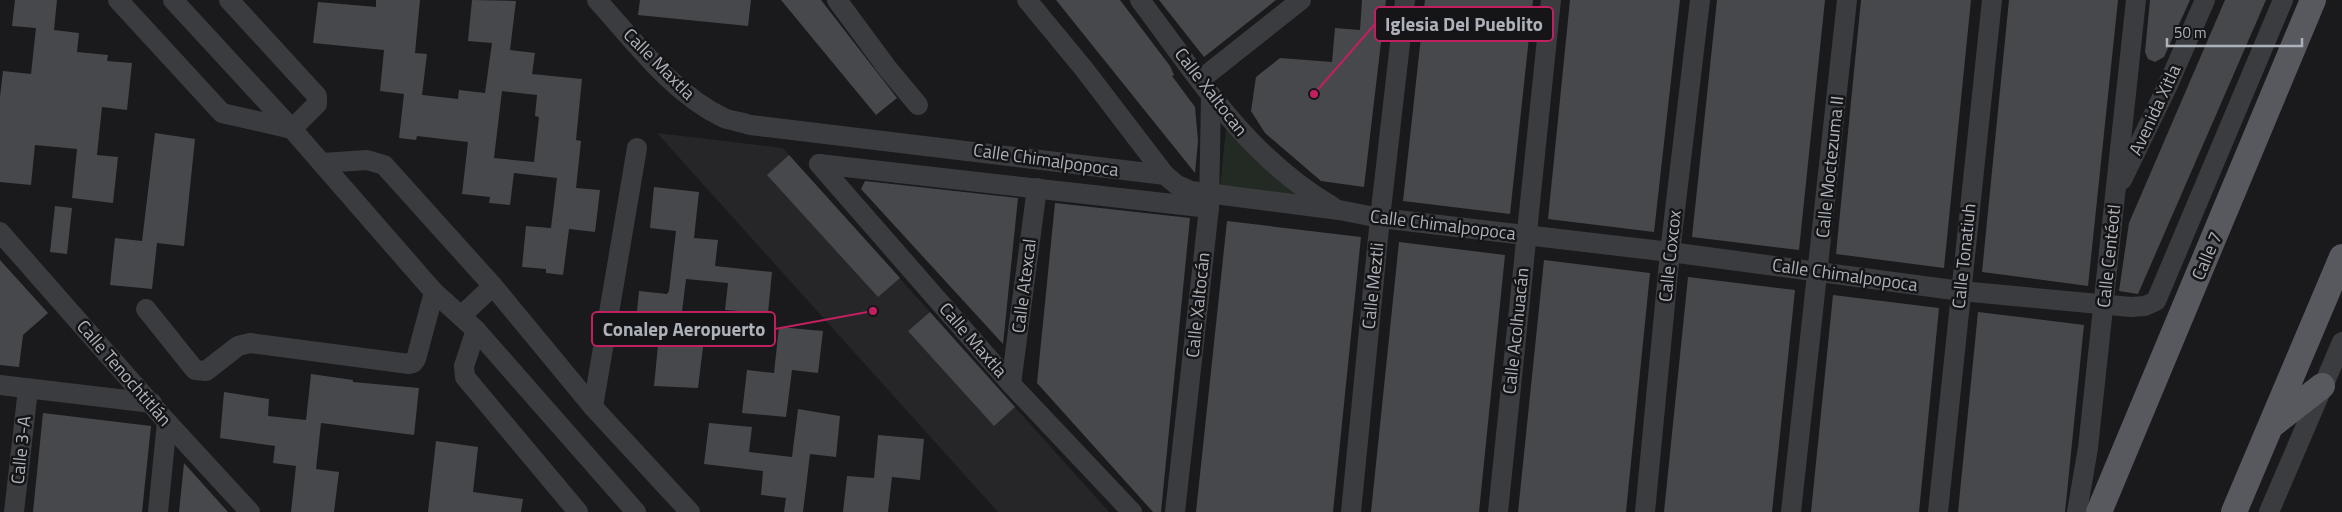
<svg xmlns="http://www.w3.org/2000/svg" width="2342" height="512" font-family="'Titillium Web',sans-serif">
	<rect width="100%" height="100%" fill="#1a1a1c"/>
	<path fill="#262629" d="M657,133L783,148L1109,512H998Z"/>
	<path fill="#222a23" d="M1226,129L1314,201L1220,187Z"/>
	<g fill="#47484c" fill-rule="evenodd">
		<path d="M15,0H57L54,30L79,33L77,52L108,55L107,61L132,63L127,110L102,107L97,155L118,157L113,203L72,198L77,149L35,145L31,185L0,182V97L3,71L31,74L36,28L12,26Z"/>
		<path d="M376,0H420L415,53L427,54L422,95L458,99L459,90L485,93L492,43L468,41L472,0L516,1L510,50L535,53L532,74L582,79L576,140L581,141L576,188L600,190L595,232L569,229L563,275L546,273V269L522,267L526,226L551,228L557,178L514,173L510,205L489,203L490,197L462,194L468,142L417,136L416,140L399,138L404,94L380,91L384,50L313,43L318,2L376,7ZM502,91L537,95L535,116L539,117L534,162L494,158Z"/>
		<path d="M640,0H751L748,26L638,15Z"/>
		<path d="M781,0H821L897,98L876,115Z"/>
		<path d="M1056,0H1120L1170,66L1174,75L1172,76L1195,107L1198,141L1195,173Z"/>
		<path d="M1159,0H1276L1204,57Z"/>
		<path d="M1362,0H1386L1364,187L1321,181L1265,133L1251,111L1256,77L1280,58L1332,62L1335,28L1360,30Z"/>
		<path d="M1425,0H1533L1510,214L1403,201Z"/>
		<path d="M1570,0H1680L1654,232L1548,219Z"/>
		<path d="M1717,0H1825L1799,250L1692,237Z"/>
		<path d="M1861,0H1971L1944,268L1836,254Z"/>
		<path d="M2009,0H2118L2088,286L1982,272Z"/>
		<path d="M2150,0H2190L2164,57L2155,62L2148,59L2145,52Z"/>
		<path d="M2225,0H2266L2138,294L2119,291L2129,223Z"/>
		<path d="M155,133L195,139L184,246L157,243L152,289L110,285L115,238L142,241Z"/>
		<path d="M789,155L900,278L878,297L767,175Z"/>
		<path d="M865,181L1018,198L1003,344L861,189Z"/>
		<path d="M654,187L699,192L694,238L718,240L715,266L772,272L768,313L725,310L728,283L686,279L678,344L703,347L698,388L654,386L659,335L635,332L639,291L667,294L669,291L676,231L650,228Z"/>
		<path d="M1055,203L1190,218L1161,512H1153L1037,383Z"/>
		<path d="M55,206L72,208L67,254L50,252Z"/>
		<path d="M1227,221L1361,237L1333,512H1196Z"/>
		<path d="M1399,242L1505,255L1479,512H1371Z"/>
		<path d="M0,260L48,313L23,335L19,367L0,365Z"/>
		<path d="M1544,260L1650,273L1626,512H1518Z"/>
		<path d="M1688,277L1795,290L1772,512H1664Z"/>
		<path d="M1833,295L1939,308L1919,512H1811Z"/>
		<path d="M930,312L1015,407L994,426L908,331Z"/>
		<path d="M1978,312L2084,325L2065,512H1958Z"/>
		<path d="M779,327L823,331L818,373L792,370L786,417L742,413L747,370L774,373Z"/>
		<path d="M311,374L353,380V382L419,388L414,435L321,423L316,469L339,472L334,512H291L296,466L273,463L275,446L220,438L224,392L269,399L268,416L306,420Z"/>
		<path d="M798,409L840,416L836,457L810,454L803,512H784L786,498L761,495L763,471L704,464L709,423L752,427L749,452L792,457Z"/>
		<path d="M43,413L151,426L142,512H33Z"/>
		<path d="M878,435L924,439L920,480L892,477L888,512H843L847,476L874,478Z"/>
		<path d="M436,441L478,447L473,492L523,499L521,512H428Z"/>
		<path d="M184,463L228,512H179Z"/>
	</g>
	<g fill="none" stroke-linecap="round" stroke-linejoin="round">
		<g stroke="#3b3c40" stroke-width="20">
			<path d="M118,0L222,113L292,129L317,104V96L229,0"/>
			<path d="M173,0L292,129L434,292L476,330L636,512"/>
			<path d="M597,0C635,42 672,93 724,118C732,121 742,122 750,125L1165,175L1177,185L1191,191L1339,210L1380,218L1670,252L1961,291L2131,307L2145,306L2156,301L2283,0"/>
			<path d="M837,0L888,69L918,105"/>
			<path d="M1027,0L1084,69L1165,175"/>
			<path d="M1140,0C1199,78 1246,156 1333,207"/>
			<path d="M1200,80L1301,0"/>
			<path d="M322,163L367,160L384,165L493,286L593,407L690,512"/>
			<path d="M819,164L1011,384L1132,512"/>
			<path d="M819,164L1209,208"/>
			<path d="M2122,180L2167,87L2205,0"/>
			<path d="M0,232L167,422L250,512"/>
			<path d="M146,309L195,370L206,371L238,346L250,343L409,364L413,363L416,359L434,292"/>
			<path d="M461,316L493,286"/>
			<path d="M476,330L464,366L465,377L578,512"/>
			<path d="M1011,384L1037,188"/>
			<path d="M0,385L152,403"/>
			<path d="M593,407L637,148"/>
			<path d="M14,512L28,389"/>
			<path d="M158,512L167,422"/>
			<path d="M1175,512L1209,208L1211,98"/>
			<path d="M1351,512L1380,218L1405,0"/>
			<path d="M1498,512L1551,0"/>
			<path d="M1645,512L1670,252L1700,0"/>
			<path d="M1791,512L1847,0"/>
			<path d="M1938,512L1992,0"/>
			<path d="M2077,512L2088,448L2136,0"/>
			<path d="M2269,512L2342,342"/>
		</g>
		<g stroke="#57595f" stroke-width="26">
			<path d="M2272,425L2322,386"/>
			<path d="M2099,512L2313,0"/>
			<path d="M2234,512L2342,257"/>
		</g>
	</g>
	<g text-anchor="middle" stroke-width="5" stroke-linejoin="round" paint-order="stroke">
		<g font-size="18" fill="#adb2ba" stroke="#151517">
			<text transform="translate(659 64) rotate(45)" y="6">Calle Maxtla</text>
			<text transform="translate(1211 92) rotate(52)" y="6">Calle Xaltocan</text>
			<text transform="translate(2155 110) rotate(-65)" y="6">Avenida Xitla</text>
			<text transform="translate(1046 160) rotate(8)" y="6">Calle Chimalpopoca</text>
			<text transform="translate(1830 167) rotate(-84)" y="6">Calle Moctezuma II</text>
			<text transform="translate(1443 225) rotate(7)" y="6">Calle Chimalpopoca</text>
			<text transform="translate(1670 256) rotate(-84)" y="6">Calle Coxcox</text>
			<text transform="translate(1964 256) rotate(-84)" y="6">Calle Tonatiuh</text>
			<text transform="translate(2109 256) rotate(-84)" y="6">Calle Centéotl</text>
			<text transform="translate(2207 256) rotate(-67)" y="6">Calle 7</text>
			<text transform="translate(1845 275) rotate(8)" y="6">Calle Chimalpopoca</text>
			<text transform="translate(1024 286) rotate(-83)" y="6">Calle Atexcal</text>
			<text transform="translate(1373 286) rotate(-84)" y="6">Calle Meztli</text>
			<text transform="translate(1198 305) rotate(-84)" y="6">Calle Xaltocán</text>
			<text transform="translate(1516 331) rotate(-84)" y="6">Calle Acolhuacán</text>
			<text transform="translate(973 340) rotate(49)" y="6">Calle Maxtla</text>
			<text transform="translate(124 373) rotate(49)" y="6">Calle Tenochtitlán</text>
			<text transform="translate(21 450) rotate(-84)" y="6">Calle 3-A</text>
		</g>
	</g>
	<path fill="none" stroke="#c12060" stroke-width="2" d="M1314 94L1375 24M873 311L775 329"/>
	<g fill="#c12060" stroke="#151517" stroke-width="2">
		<circle cx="1314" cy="94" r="5"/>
		<circle cx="873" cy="311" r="5"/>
	</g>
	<g fill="#151517" stroke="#c12060" stroke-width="2">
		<rect x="1375" y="7" width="178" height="34" rx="5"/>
		<rect x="592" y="312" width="183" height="34" rx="5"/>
	</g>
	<g font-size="19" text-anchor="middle" font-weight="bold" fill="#adb2ba">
		<text x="1464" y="31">Iglesia Del Pueblito</text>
		<text x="684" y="336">Conalep Aeropuerto</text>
	</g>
	<path d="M2167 38v8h135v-8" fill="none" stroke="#adb2ba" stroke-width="2.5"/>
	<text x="2174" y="38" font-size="15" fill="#adb2ba" stroke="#151517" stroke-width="4" paint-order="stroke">50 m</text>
</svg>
